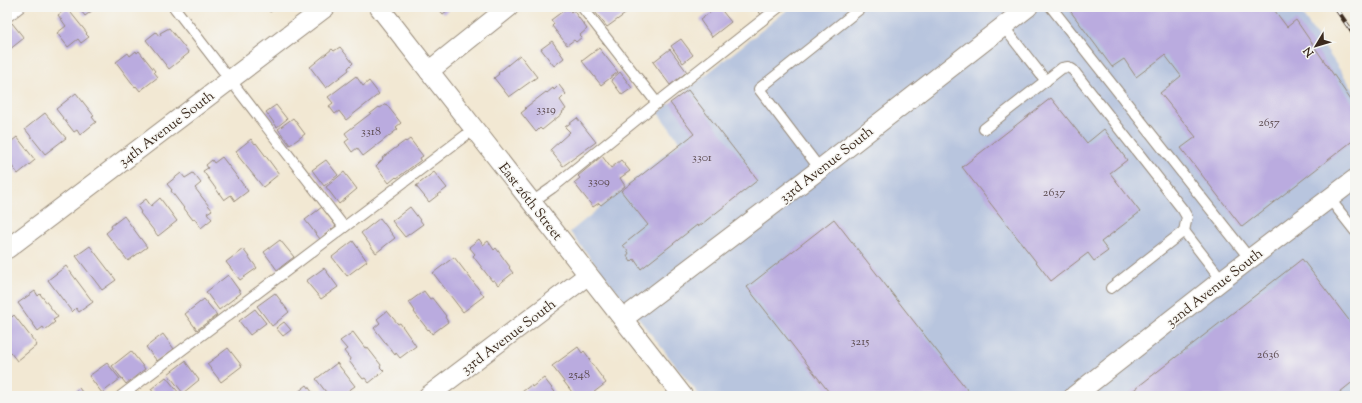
<svg xmlns="http://www.w3.org/2000/svg" width="1362" height="403" font-family="'Sorts Mill Goudy',serif">
	<rect width="100%" height="100%" fill="#f6f6f2"/>
	<filter id="ink" filterUnits="userSpaceOnUse"><feTurbulence type="fractalNoise" baseFrequency=".025" numOctaves="2"/><feDisplacementMap in="SourceGraphic" scale="8" xChannelSelector="R" yChannelSelector="G"/><feConvolveMatrix kernelMatrix="1 2 1 2 8 2 1 2 1" color-interpolation-filters="sRGB"/></filter>
	<filter id="wash" filterUnits="userSpaceOnUse"><feTurbulence type="fractalNoise" baseFrequency=".012" numOctaves="4" result="noise"/><feDisplacementMap in="SourceGraphic" scale="16" xChannelSelector="R" yChannelSelector="G"/><feGaussianBlur stdDeviation="0.9" result="paint"/><feColorMatrix in="noise" values="0 0 0 0 0 0 0 0 0 0 0 0 0 0 0 0 0 1.4 0 .05"/><feComposite in="paint" operator="in"/></filter>
	<g filter="url(#wash)">
		<rect width="100%" height="100%" fill="#f2e8d3"/>
		<path fill="#b8c5de" d="M791,7H1297L1355,92V396H700L570,232L680,142L658,113Z"/>
		<g id="blocks">
			<g fill="#baabdf">
				<path d="M78,7H97L85,16Z"/>
				<path d="M266,7H277L270,12Z"/>
				<path d="M437,7H452L443,14Z"/>
				<path d="M591,7H624L628,12L607,27Z"/>
				<path d="M717,7H719L731,22L712,37L700,20Z"/>
				<path d="M755,7H775L763,17Z"/>
				<path d="M1069,7H1272L1287,27L1296,20L1355,106V139L1242,227L1181,148L1196,137L1160,93L1181,76L1165,55L1136,77L1124,59L1112,67L1068,8Z"/>
				<path d="M67,8L87,33L86,34L89,37L81,43L78,39L68,47L57,33L66,26L58,15Z"/>
				<path d="M567,8L571,12L573,10L587,29L580,35L582,37L576,42L574,40L567,45L552,26L554,24L551,20Z"/>
				<path d="M12,23L24,38L9,50L7,47V27Z"/>
				<path d="M169,28L189,53L169,69L146,40L156,32L159,36L161,35L160,33Z"/>
				<path d="M681,39L693,55L683,63L671,46Z"/>
				<path d="M552,41L564,58L554,66L541,49Z"/>
				<path d="M340,47L353,63L348,68L349,70L326,88L310,67L332,49L334,51Z"/>
				<path d="M599,48L618,72L601,85L582,61Z"/>
				<path d="M670,49L687,72L670,85L653,62Z"/>
				<path d="M136,51L137,53L139,51L155,71L154,72L158,77L140,91L136,86L135,87L116,62L128,53L130,56Z"/>
				<path d="M520,55L537,77L509,97L494,78L499,74L498,73Z"/>
				<path d="M620,72L632,88L622,95L611,80Z"/>
				<path d="M356,76L363,86L369,81L379,94L346,120L339,111L335,114L329,106L333,103L328,97Z"/>
				<path d="M559,85L566,94L560,100L566,109L562,112L563,113L542,130L540,128L536,132L521,113L526,109L525,108L546,92L547,93L553,88L554,90Z"/>
				<path d="M688,90L758,180L698,227L697,225L641,269L634,259L631,262L627,256L629,253L623,245L648,225L621,191L694,134L670,103Z"/>
				<path d="M76,93L94,116L92,117L96,122L80,135L77,130L74,132L56,109Z"/>
				<path d="M1051,98L1087,143L1104,129L1127,160L1110,173L1140,212L1101,242L1108,251L1094,261L1088,253L1051,281L962,167Z"/>
				<path d="M386,104L401,123L396,127L398,129L363,156L357,148L352,152L345,142L349,139L345,133L379,107L380,108Z"/>
				<path d="M276,105L287,119L277,127L266,112Z"/>
				<path d="M45,113L66,138L45,154L25,129Z"/>
				<path d="M293,118L305,134L290,145L278,129Z"/>
				<path d="M577,118L596,142L563,166L550,150L570,132L565,127Z"/>
				<path d="M17,137L35,160L18,174L7,160V145Z"/>
				<path d="M251,139L255,144L256,143L279,174L263,187L238,156H239L236,151Z"/>
				<path d="M410,139L423,156L420,158L421,160L397,178L396,177L389,183L376,166L383,159L382,158L405,141L406,142Z"/>
				<path d="M602,156L611,168L621,160L630,171L620,178L625,186L601,205L599,203L593,207L574,183L580,178L578,176Z"/>
				<path d="M222,157L248,191L235,201L231,195L224,200L203,171L208,168L206,165L212,160L214,163Z"/>
				<path d="M326,160L338,175L324,186L312,170Z"/>
				<path d="M344,172L357,189L339,204L326,187Z"/>
				<path d="M434,172L447,188L429,202L416,186Z"/>
				<path d="M181,173L185,178L193,173L201,183L195,188L212,210L207,213L212,219L201,228L194,218L193,220L171,191L172,190L167,184Z"/>
				<path d="M7,177L12,183L7,187Z"/>
				<path d="M160,198L177,221L158,236L140,213L141,212L137,206L146,199L151,206Z"/>
				<path d="M322,207L336,226L320,239L305,220Z"/>
				<path d="M410,207L423,224L405,237L392,221Z"/>
				<path d="M124,216L147,247L128,261L106,233L112,228L111,226Z"/>
				<path d="M380,218L395,238L376,253L361,233Z"/>
				<path d="M834,219L972,396H832L747,287Z"/>
				<path d="M479,239L483,245L488,241L494,250L496,248L510,267L509,268L513,273L498,285L494,280L492,281L473,256L475,254L469,247Z"/>
				<path d="M280,240L294,257L277,270L264,252Z"/>
				<path d="M353,241L367,261L347,276L332,257Z"/>
				<path d="M90,246L116,280L102,290L76,256Z"/>
				<path d="M243,249L257,268L240,280L226,262Z"/>
				<path d="M454,257L484,296L463,312L433,273Z"/>
				<path d="M1302,259L1355,328V380L1335,396H1126Z"/>
				<path d="M66,266L93,302L79,312L76,308L72,312L48,280Z"/>
				<path d="M324,268L338,287L321,299L306,281Z"/>
				<path d="M228,275L241,293L219,310L206,292Z"/>
				<path d="M35,291L38,296L40,294L58,317L53,320L55,322L45,330L43,327L38,331L18,303Z"/>
				<path d="M424,291L430,299L432,298L446,316L445,317L448,322L432,334L429,329L428,330L414,312L415,311L409,302Z"/>
				<path d="M275,293L289,312L272,326L257,306Z"/>
				<path d="M204,299L217,315L197,330L185,314Z"/>
				<path d="M255,309L266,323L250,335L239,321Z"/>
				<path d="M8,311L12,317L14,315L37,345L17,361L7,348Z"/>
				<path d="M387,311L398,324L400,323L416,346L400,358L396,353L395,355L374,328L380,323L377,319Z"/>
				<path d="M284,322L291,330L283,336L276,328Z"/>
				<path d="M353,332L365,348L367,347L381,365L380,367L384,371L369,383L365,378L363,379L349,361L351,360L344,351L347,349L340,341Z"/>
				<path d="M163,334L174,349L157,361L146,347Z"/>
				<path d="M578,347L582,353L584,351L590,359L589,360L606,383L589,396H575L552,366Z"/>
				<path d="M228,348L242,366L221,382L207,364Z"/>
				<path d="M131,351L145,369L126,384L112,366Z"/>
				<path d="M185,361L199,380L183,393L168,374Z"/>
				<path d="M107,363L120,379L102,393L89,376Z"/>
				<path d="M337,363L355,386L348,391L352,396H329L316,379Z"/>
				<path d="M166,377L179,393L175,396H156L151,389Z"/>
				<path d="M544,378L558,396H519L518,395L531,385L532,387Z"/>
				<path d="M307,385L315,396H293Z"/>
				<path d="M79,388L85,396H69Z"/>
			</g>
		</g>
	</g>
	<g filter="url(#ink)">
		<use href="#blocks" fill-opacity="0" stroke="#968978" stroke-width="1"/>
		<g fill="none" stroke-linecap="round" stroke-linejoin="round">
			<g stroke="#968978" stroke-width="12">
				<g id="service">
					<path d="M174,7L344,227"/>
					<path d="M582,7L657,103"/>
					<path d="M1051,7L1250,259"/>
					<path d="M7,17L20,7"/>
					<path d="M1003,26L1046,81"/>
					<path d="M984,129L1062,68L1068,67L1073,70L1183,210L1187,217L1184,231"/>
					<path d="M820,169L759,89L862,7"/>
					<path d="M1329,198L1355,231"/>
					<path d="M532,202L552,188L657,103L779,7"/>
					<path d="M1111,288L1184,231L1222,280"/>
					<path d="M121,396L474,129"/>
				</g>
			</g>
			<g stroke="#968978" stroke-width="21">
				<g id="minor">
					<path d="M379,7L683,396"/>
					<path d="M429,71L509,7"/>
					<path d="M7,249L326,7"/>
					<path d="M623,319L820,169L1028,7"/>
					<path d="M428,396L588,275"/>
					<path d="M1074,396L1222,280L1355,179"/>
				</g>
			</g>
			<use href="#service" stroke="#fff" stroke-width="10"/>
			<use href="#minor" stroke="#fff" stroke-width="19"/>
			<g stroke="#3b2a1e" stroke-width="4.5">
				<path id="rail" d="M1335,7L1355,36"/>
			</g>
			<use href="#rail" stroke="#f6f6f2" stroke-width="3" stroke-dasharray="9" stroke-linecap="butt"/>
		</g>
	</g>
	<g text-anchor="middle" stroke-width="3" stroke-linejoin="round" paint-order="stroke">
		<g font-size="12" fill="#5b4a4e">
			<text x="546" y="113">3319</text>
			<text x="1269" y="126">2657</text>
			<text x="371" y="135">3318</text>
			<text x="702" y="161">3301</text>
			<text x="599" y="185">3309</text>
			<text x="1054" y="196">2637</text>
			<text x="860" y="345">3215</text>
			<text x="1268" y="358">2636</text>
			<text x="579" y="378">2548</text>
		</g>
		<g font-size="14" fill="#3b2a1e" stroke="#f6f6f2">
			<text transform="translate(166 128) rotate(-37)" y="5">34th Avenue South</text>
			<text transform="translate(826 164) rotate(-38)" y="5">33rd Avenue South</text>
			<text transform="translate(531 201) rotate(52)" y="5">East 26th Street</text>
			<text transform="translate(1214 287) rotate(-38)" y="5">32nd Avenue South</text>
			<text transform="translate(508 336) rotate(-37)" y="5">33rd Avenue South</text>
		</g>
	</g>
	<rect width="1362" height="403" fill="none" stroke="#f6f6f2" stroke-width="24"/>
	<g transform="translate(1316 46) rotate(232)" stroke="#f6f6f2" stroke-width="3" paint-order="stroke">
	<path d="M0-3L7 15L0 10L-7 15Z" fill="#3b2a1e"/>
	<text y="-6" font-size="11" font-weight="bold" text-anchor="middle" fill="#3b2a1e">N</text>
	</g>
</svg>
